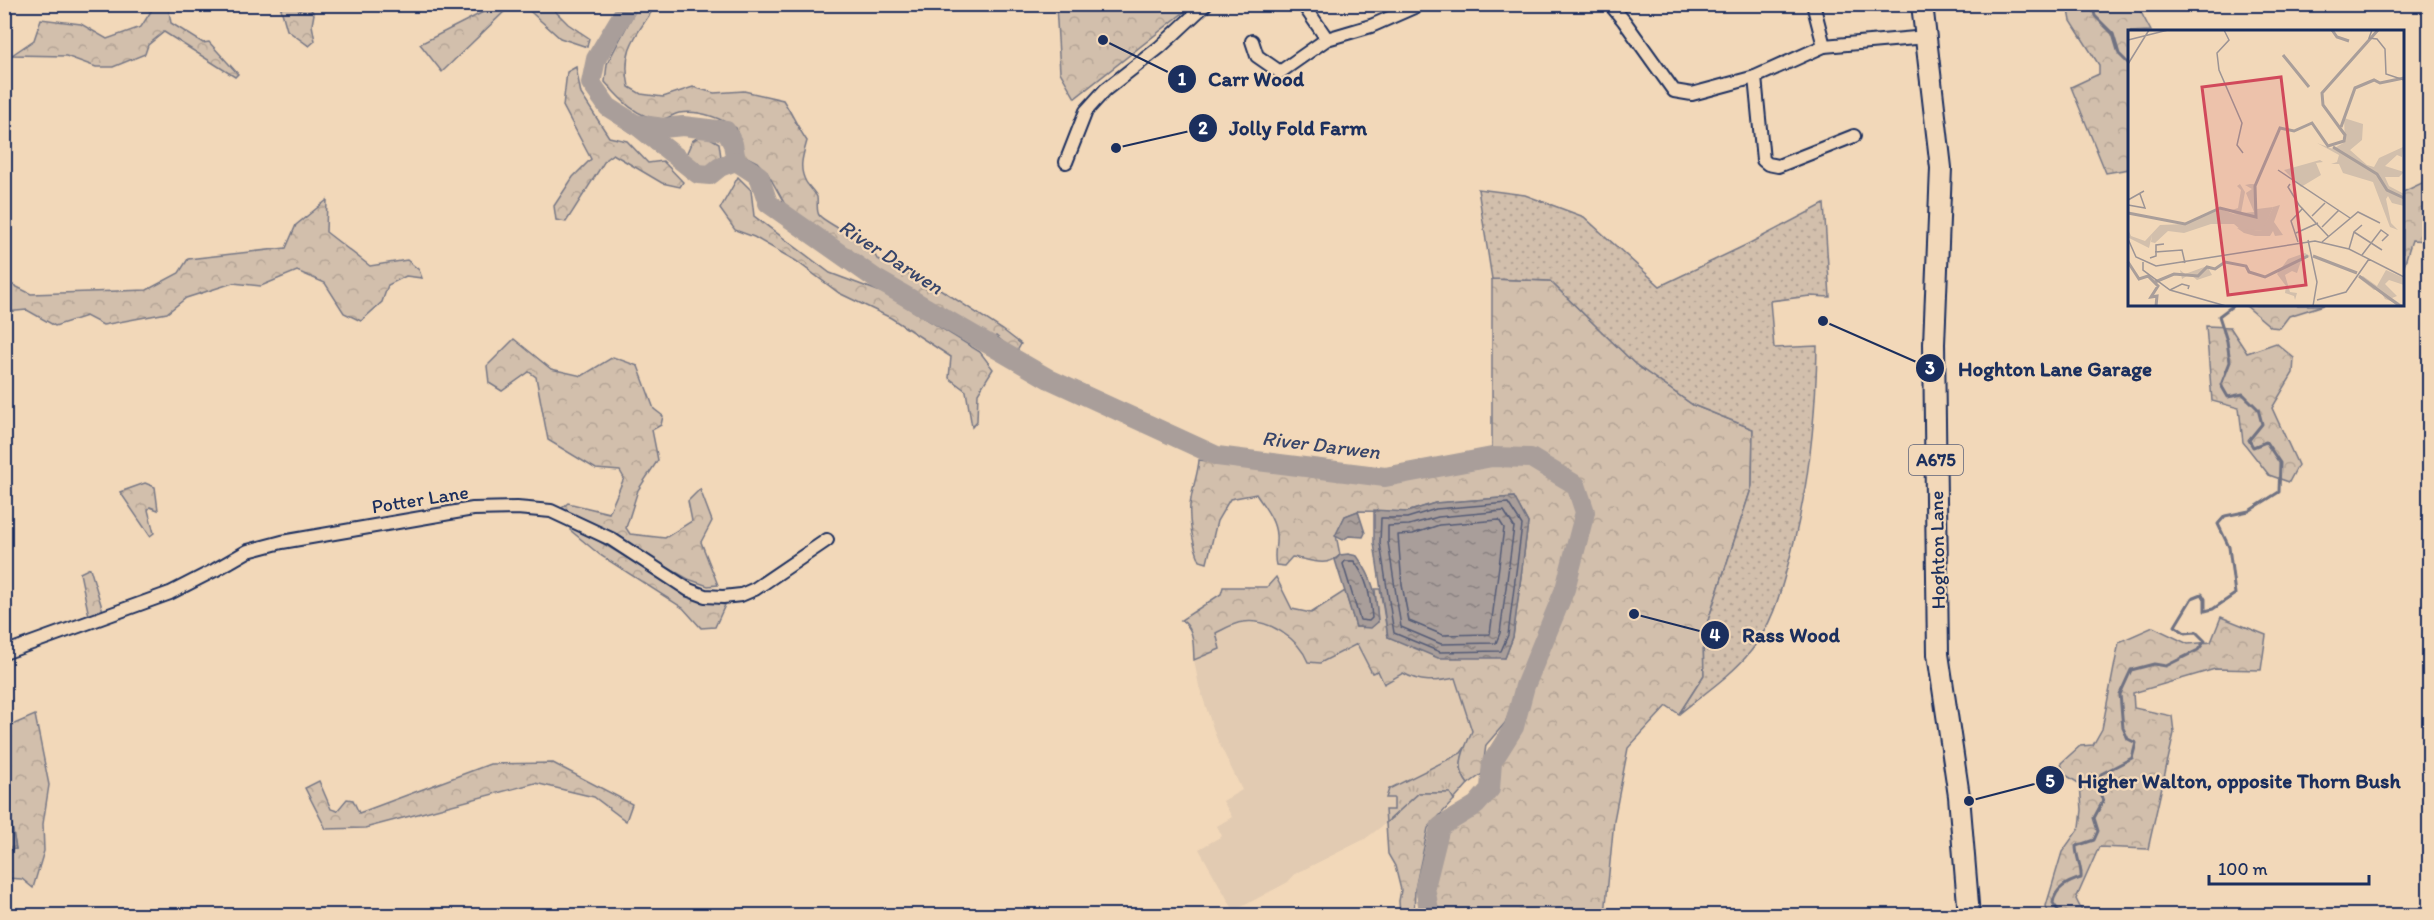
<svg xmlns="http://www.w3.org/2000/svg" width="2434" height="920" font-family="Itim,sans-serif">
	<defs>
		<pattern id="grass-tufts" width="24" height="20" patternUnits="userSpaceOnUse" patternTransform="scale(1.5)"><rect width="24" height="20" fill="#d2bfac"/><path d="M3 7l-1-3M5 7V3M7 7l1-3M15 17l-1-3M17 17v-4M19 17l1-3" fill="none" stroke="#b4a496"/></pattern>
		<pattern id="forest-crowns" width="20" height="18" patternUnits="userSpaceOnUse" patternTransform="scale(1.5)"><rect width="20" height="18" fill="#d2bfac"/><path d="M2 6a3 3 0 1 1 6 0M12 15a3 3 0 1 1 6 0" fill="none" stroke="#b4a496"/></pattern>
		<pattern id="park-dots" width="8" height="8" patternUnits="userSpaceOnUse" patternTransform="scale(1.5)"><rect width="8" height="8" fill="#d2bfac"/><path d="M2 2h.1M6 6h.1" fill="none" stroke="#b4a496" stroke-width="1.8" stroke-linecap="round"/></pattern>
		<pattern id="water-ripples" width="26" height="14" patternUnits="userSpaceOnUse" patternTransform="scale(1.5)"><rect width="26" height="14" fill="#a99e9a"/><path d="M2 4q2-2 4 0t4 0M15 11q2-2 4 0t4 0" fill="none" stroke="#898181"/></pattern>
	</defs>
	<rect width="100%" height="100%" fill="#f2d8b9"/>
	<filter id="ink" filterUnits="userSpaceOnUse"><feTurbulence type="fractalNoise" baseFrequency=".0167" numOctaves="2"/><feDisplacementMap in="SourceGraphic" scale="12" xChannelSelector="R" yChannelSelector="G"/><feConvolveMatrix kernelMatrix="1 2 1 2 8 2 1 2 1" color-interpolation-filters="sRGB"/></filter>
	<g filter="url(#ink)">
		<path fill="#e2cbb2" d="M1243,622L1271,625L1320,663L1357,644L1371,673L1378,671L1384,683L1403,673L1413,679L1435,682L1455,678L1472,731L1461,753L1389,789L1386,798H1395L1394,810H1386V823L1365,839L1295,874L1288,882L1234,911L1199,849L1222,836L1217,826L1232,817L1223,801L1242,790L1216,737L1199,686L1194,660L1204,656L1215,633Z"/>
		<path fill="url(#grass-tufts)" stroke="#767785" stroke-width="1.5" d="M1466,746C1460,761 1458,771 1468,784L1454,800L1450,793H1419L1386,823L1385,810H1394V798H1386L1389,789L1461,753Z"/>
		<g fill="url(#forest-crowns)" stroke="#767785" stroke-width="1.5">
			<path d="M155,5H173L169,11L171,23L203,43L209,42L238,74L235,77L164,32L148,45L145,54L113,67H96L66,56L12,55L34,40L41,19L81,24L107,39L141,27Z"/>
			<path d="M280,5H292L300,10L308,5L314,14L312,25L315,41L309,46L287,30Z"/>
			<path d="M497,5H549L568,24L589,38L587,47L560,38L523,5L507,9L442,72L420,44Z"/>
			<path d="M638,5H656C636,36 621,48 629,87L641,94L663,97L693,87L714,93L744,91L783,100C792,114 798,128 807,141C803,155 798,168 806,182C809,187 815,192 817,197C818,203 816,210 819,215C822,220 862,242 870,245L877,259L914,272L1003,330L1021,344L1016,353L996,336L991,340L875,271L787,208L768,174L757,162L743,155L736,128C720,118 699,110 679,113C673,114 668,119 662,119C637,119 620,99 605,82L607,64Z"/>
			<path d="M1056,5V4L1193,5L1075,98L1060,72Z"/>
			<path d="M2068,5H2137L2151,31L2130,32L2129,169L2106,173L2071,87L2099,74V65L2071,21Z"/>
			<path d="M576,67L581,94L609,137L627,141L648,163L663,161L683,182L680,187L662,183L613,154L606,159L566,222L556,220L554,206L573,177L591,159L563,106L567,72Z"/>
			<path d="M703,134L719,143L721,157L716,165L707,169L695,166L686,155L692,141Z"/>
			<path d="M738,177L751,190L754,216L830,273L886,294L980,352L993,369L978,393L977,421L972,427L966,391L949,378L951,357L891,318L839,293L796,261L754,237L735,230L720,209Z"/>
			<path d="M2424,182L2429,183V241L2412,240L2403,268V192Z"/>
			<path d="M327,200L326,232L370,266L407,260L419,270L422,278L406,276L388,285L382,302L361,321L344,313L325,283L297,271L261,286L233,283L186,298L167,313L103,325L86,316L55,326L27,310L5,312V281L31,294L147,290L179,273L188,259L286,248L296,225Z"/>
			<path d="M1492,279L1550,281L1635,364L1693,405L1753,429L1752,486L1703,636L1704,675L1679,714L1667,706L1628,748L1614,820L1605,915H1435L1430,888L1443,830L1476,810L1492,790L1495,764L1518,728L1528,687L1568,591L1589,513L1579,482L1532,455L1492,453Z"/>
			<path d="M2245,305H2324L2289,316L2280,328L2271,327Z"/>
			<path d="M2206,326L2230,327L2247,353L2276,343L2294,358L2293,373L2272,408L2298,465L2289,482L2269,475L2243,442L2239,408L2212,401Z"/>
			<path d="M514,339L551,369L582,376L613,357L638,366L654,409L663,416L661,425L652,430L658,460L638,490L626,528L630,534L665,538L692,521L688,501L700,489L712,521L701,542L718,585L708,586L688,579L562,508L568,503L609,513L624,478L620,471L596,469L548,440L536,377L529,372L502,391L489,383L487,366Z"/>
			<path d="M1199,460L1390,483L1493,461L1532,464L1570,487L1580,513L1560,589L1505,723L1486,745L1482,774L1468,784C1454,766 1464,750 1472,731L1455,678C1436,682 1420,683 1403,673L1384,684L1378,671L1372,673L1357,644L1320,663L1308,662C1299,639 1268,618 1243,622C1234,623 1224,629 1216,633L1220,649L1194,660C1193,645 1195,628 1181,620L1221,594L1223,587H1267L1276,577L1292,609L1311,613L1345,591L1356,627L1378,622L1375,589H1380L1388,637L1505,658L1513,637L1528,523L1514,497L1435,503L1407,512L1358,511L1345,516L1336,535L1340,555C1325,569 1309,559 1292,557L1284,566L1276,565C1273,554 1277,546 1276,535C1275,519 1264,507 1256,494L1230,499L1217,521L1207,563L1200,561C1193,545 1187,516 1191,499C1193,485 1198,474 1199,460Z"/>
			<path d="M145,483L155,487L158,510L150,507L148,510L154,533L150,536L120,492Z"/>
			<path d="M572,525L696,599L725,605L715,627L701,628L683,608L600,555L570,530Z"/>
			<path d="M90,568L103,611L89,616L80,573Z"/>
			<path d="M2221,617L2266,635L2261,670L2215,669L2133,693L2134,708L2172,716L2174,733L2148,849L2099,847L2076,899L2084,915H2049L2046,906L2062,852L2080,827L2082,810L2080,784L2064,774L2061,763L2080,746L2093,745L2102,729L2119,642L2153,627L2188,644L2211,642Z"/>
			<path d="M35,715L49,785L43,824L44,851L33,888L22,879L5,878L4,850L16,849L11,821L5,816V792L8,787L5,728Z"/>
			<path d="M553,763L632,804L626,821L594,797L535,783L365,828L326,829L305,788L319,781L331,809L337,811L347,799L353,800L359,813L490,764Z"/>
			<path d="M1419,793H1450L1454,800L1428,828L1415,889L1414,915H1400L1399,901L1401,890L1395,866L1388,854L1386,823Z"/>
		</g>
		<path fill="url(#park-dots)" stroke="#767785" stroke-width="1.5" d="M1478,189L1525,195L1584,217L1660,286L1748,244L1824,204L1830,297L1810,296L1770,301L1774,348L1817,346C1816,421 1808,496 1787,568C1779,598 1771,626 1751,651C1731,676 1703,694 1679,714L1704,675L1703,636L1752,486L1753,429L1693,405L1635,364L1550,281L1492,279Z"/>
		<g fill="url(#water-ripples)" stroke="#707282" stroke-width="1.5">
			<path d="M1514,497L1528,523L1513,637L1505,658H1438L1388,637L1374,543V510L1407,512L1435,503Z"/>
			<path d="M1358,511L1365,533L1363,537L1349,536L1343,540L1335,536L1345,516Z"/>
			<path d="M1348,554L1357,556C1374,580 1376,593 1378,622L1371,628L1356,627L1335,560L1340,555Z"/>
			<path d="M5,816L11,821L16,849L5,850Z"/>
		</g>
		<g fill="none" stroke-linecap="round" stroke-linejoin="round">
			<g stroke="#545b76" stroke-width="1.5">
				<path d="M1508,503L1522,525L1508,635L1501,651L1440,652L1394,633L1380,543L1381,518H1407L1436,509Z"/>
				<path d="M1504,511L1514,527L1500,633L1496,643L1441,644L1401,627L1388,542V526L1409,525L1438,517Z"/>
				<path d="M1499,520L1504,528L1490,634L1443,635L1409,621L1402,585L1398,535L1413,534L1439,525Z"/>
				<path d="M1345,561H1354C1368,580 1370,595 1372,618L1369,621L1360,620L1343,564Z"/>
			</g>
			<g stroke="#707282" stroke-width="3">
				<path d="M2092,4L2095,16L2113,34L2119,54L2130,65"/>
				<path d="M2062,916L2053,903C2055,888 2068,882 2081,878C2082,867 2076,857 2076,846L2094,840L2098,831L2094,818L2103,801L2097,785L2101,774L2132,758L2136,743L2128,739L2123,728L2120,694L2131,670L2154,664L2166,666L2198,650L2205,641L2196,632L2185,633L2175,626L2192,598L2202,594L2205,599V611L2213,609L2235,594L2229,547L2218,524L2225,516L2249,511L2279,492L2280,463L2266,442L2253,447L2249,440L2262,424L2258,409L2243,394L2228,397L2221,385L2230,362L2227,341L2219,316L2235,304"/>
			</g>
			<g stroke="#a99e9a" stroke-width="20">
				<path d="M629,4L596,59L591,83L608,107L635,124L663,128L683,126L726,131L733,144L736,161L759,176L768,203L876,279L1049,379L1217,456L1385,477L1492,457L1531,458L1576,485L1585,512L1565,589L1525,686L1514,727L1492,762L1490,789L1476,805L1440,827L1425,887L1430,916"/>
				<path d="M635,124L698,174L710,175L720,167L736,161"/>
			</g>
			<g stroke="#1b2f5e" stroke-width="16">
				<g id="street">
					<path d="M1303,4L1327,39"/>
					<path d="M1610,4L1624,21L1674,91L1692,94L1755,77L1824,46L1927,37"/>
					<path d="M1813,4L1824,46"/>
					<path d="M1252,41L1257,56L1280,72L1327,39L1371,26L1421,4"/>
					<path d="M1755,77L1763,160L1768,164L1778,166L1854,136"/>
					<path d="M1066,162L1086,111L1105,90L1160,47L1206,4"/>
					<path d="M4,653L170,593L215,570L248,551L282,542L473,509L517,508L551,511L611,539L689,590L705,596L723,597L741,595L755,589L827,540"/>
				</g>
			</g>
			<g stroke="#1b2f5e" stroke-width="24">
				<path id="primary" d="M1922,4L1941,168L1934,344L1938,654L1959,796L1969,916"/>
			</g>
			<use href="#street" stroke="#f2d8b9" stroke-width="12"/>
			<use href="#primary" stroke="#f2d8b9" stroke-width="20"/>
		</g>
	</g>
	<g text-anchor="middle" stroke-width="4.5" stroke-linejoin="round" paint-order="stroke">
		<rect fill="#f2d8b9" stroke="#5c6279" stroke-width="1.5" x="1909" y="445" width="54" height="30" rx="4.5"/>
		<g font-size="18" font-weight="bold" fill="#1b2f5e">
			<text x="1936" y="466">A675</text>
		</g>
		<g font-size="20" fill="#1b2f5e" stroke="#f2d8b9">
			<text transform="translate(420 499) rotate(-9)" y="7">Potter Lane</text>
			<text transform="translate(1937 550) rotate(-91)" y="7">Hoghton Lane</text>
		</g>
		<g font-size="21" font-style="italic" fill="#37456a" stroke="#f2d8b9">
			<text transform="translate(891 257) rotate(33)" y="7">River Darwen</text>
			<text transform="translate(1321 445) rotate(7)" y="7">River Darwen</text>
		</g>
	</g>
	<g transform="translate(2128 30)">
		<rect width="276" height="276" fill="#f2d8b9"/>
		<path d="M216,88L235,94L234,110L222,120L239,135L246,137L251,128L275,117L274,127L269,125L257,136L276,142L271,147H257L261,156L276,164V176L264,173L260,166L258,169L263,193L270,200L262,197L245,152L215,143L211,134H203L209,132L211,125L189,113L205,119L217,112ZM192,130L195,132L188,133L193,145L173,157L156,140ZM112,154L117,162L113,183L126,182L118,163L124,159L117,155L122,154H126L129,179L145,177L135,201L113,200L106,194H83L56,203L40,201L27,213L23,212L24,205L21,218L1,208L0,199L3,206L17,211L32,195L57,194L92,179L109,185L101,181L110,178L113,160L109,156ZM177,223L182,226L173,231L169,243L164,241L157,245L162,262L169,263L167,270L166,266L157,263L158,256L149,244L160,229ZM79,236L84,245L69,250L62,244L54,249L52,240L57,244ZM258,240L276,248V255L261,250L257,254L269,266L264,268L276,276L257,269L251,259L246,260L231,248L235,246L249,256Z" fill="#d2bfac"/>
		<path d="M152,175L146,192L155,205L147,206L145,201L142,206H127L116,203L109,198L134,201L145,177Z" fill="#d2bfac"/>
		<path fill="none" stroke="#a99e9a" stroke-width="3" d="M204,0L209,7L221,11M155,25L181,57M213,97L227,58L246,50L252,53L276,48M205,117L249,144L259,160L276,168M0,183L57,194L92,178L128,187L127,156L152,98L166,101L184,93L200,116L216,111L217,105L195,75L194,63L250,0M185,226L229,243M0,232L11,249L20,246L30,256L23,267L29,266L28,276M231,246L272,276M27,252L46,244L70,246L79,237L87,239L97,232L118,236L121,242L137,247L180,226"/>
		<path fill="none" stroke="#9c9495" stroke-width="1.5" d="M96,0L101,10L89,23L91,40L114,93L109,115L115,123M244,0L241,8L249,9L257,19L258,44L276,50M0,10L40,0M0,34L21,0M150,140L222,188M162,154L160,157L171,175L201,207M0,170L16,161M0,175L17,178L12,164M184,186L197,173M194,197L211,180M226,202L254,220M168,203L190,193M0,209L8,227L28,236L187,211L221,219L276,247M180,210L189,252L185,276M170,212L163,191L175,178M194,212L230,182L252,193M221,219L226,202L234,195M27,222L54,220L57,233M234,225L253,200L260,205L254,211M22,228L28,226V215L36,214M15,232V240L42,260L98,276M42,260L54,254L61,256L60,259M189,270L218,262L241,229"/>
		<path fill="#d1495b" fill-opacity="0.15" stroke="#d1495b" stroke-width="3" d="M153,47L178,255L100,265L74,57Z"/>
		<rect width="276" height="276" fill="none" stroke="#1b2f5e" stroke-width="3"/>
	</g>
	<path fill="none" stroke="#1b2f5e" stroke-width="2" d="M1103 40L1182 79M1116 148L1203 128M1823 321L1930 368M1634 614L1715 635M1969 801L2050 780"/>
	<g fill="#1b2f5e" stroke="#f2d8b9" stroke-width="2">
		<circle cx="1103" cy="40" r="6"/>
		<circle cx="1116" cy="148" r="6"/>
		<circle cx="1823" cy="321" r="6"/>
		<circle cx="1634" cy="614" r="6"/>
		<circle cx="1969" cy="801" r="6"/>
		<circle cx="1182" cy="79" r="15"/>
		<circle cx="1203" cy="128" r="15"/>
		<circle cx="1930" cy="368" r="15"/>
		<circle cx="1715" cy="635" r="15"/>
		<circle cx="2050" cy="780" r="15"/>
	</g>
	<g font-size="18" text-anchor="middle" font-weight="bold" fill="#fff">
		<text x="1182" y="85">1</text>
		<text x="1203" y="134">2</text>
		<text x="1930" y="374">3</text>
		<text x="1715" y="641">4</text>
		<text x="2050" y="787">5</text>
	</g>
	<g font-size="21" text-anchor="middle" font-weight="bold" fill="#1b2f5e" stroke="#f2d8b9" stroke-width="4.5" stroke-linejoin="round" paint-order="stroke">
		<text x="1256" y="86">Carr Wood</text>
		<text x="1298" y="135">Jolly Fold Farm</text>
		<text x="2055" y="376">Hoghton Lane Garage</text>
		<text x="1791" y="642">Rass Wood</text>
		<text x="2239" y="788">Higher Walton, opposite Thorn Bush</text>
	</g>
	<rect width="2434" height="920" fill="none" stroke="#f2d8b9" stroke-width="24"/>
	<rect x="12" y="12" width="2410" height="896" fill="none" stroke="#1b2f5e" stroke-width="2" filter="url(#ink)"/>
	<path d="M2209 875v9h160v-9" fill="none" stroke="#1b2f5e" stroke-width="3"/>
	<text x="2218" y="875" font-size="18" fill="#1b2f5e" stroke="#f2d8b9" stroke-width="4.5" paint-order="stroke">100 m</text>
</svg>
